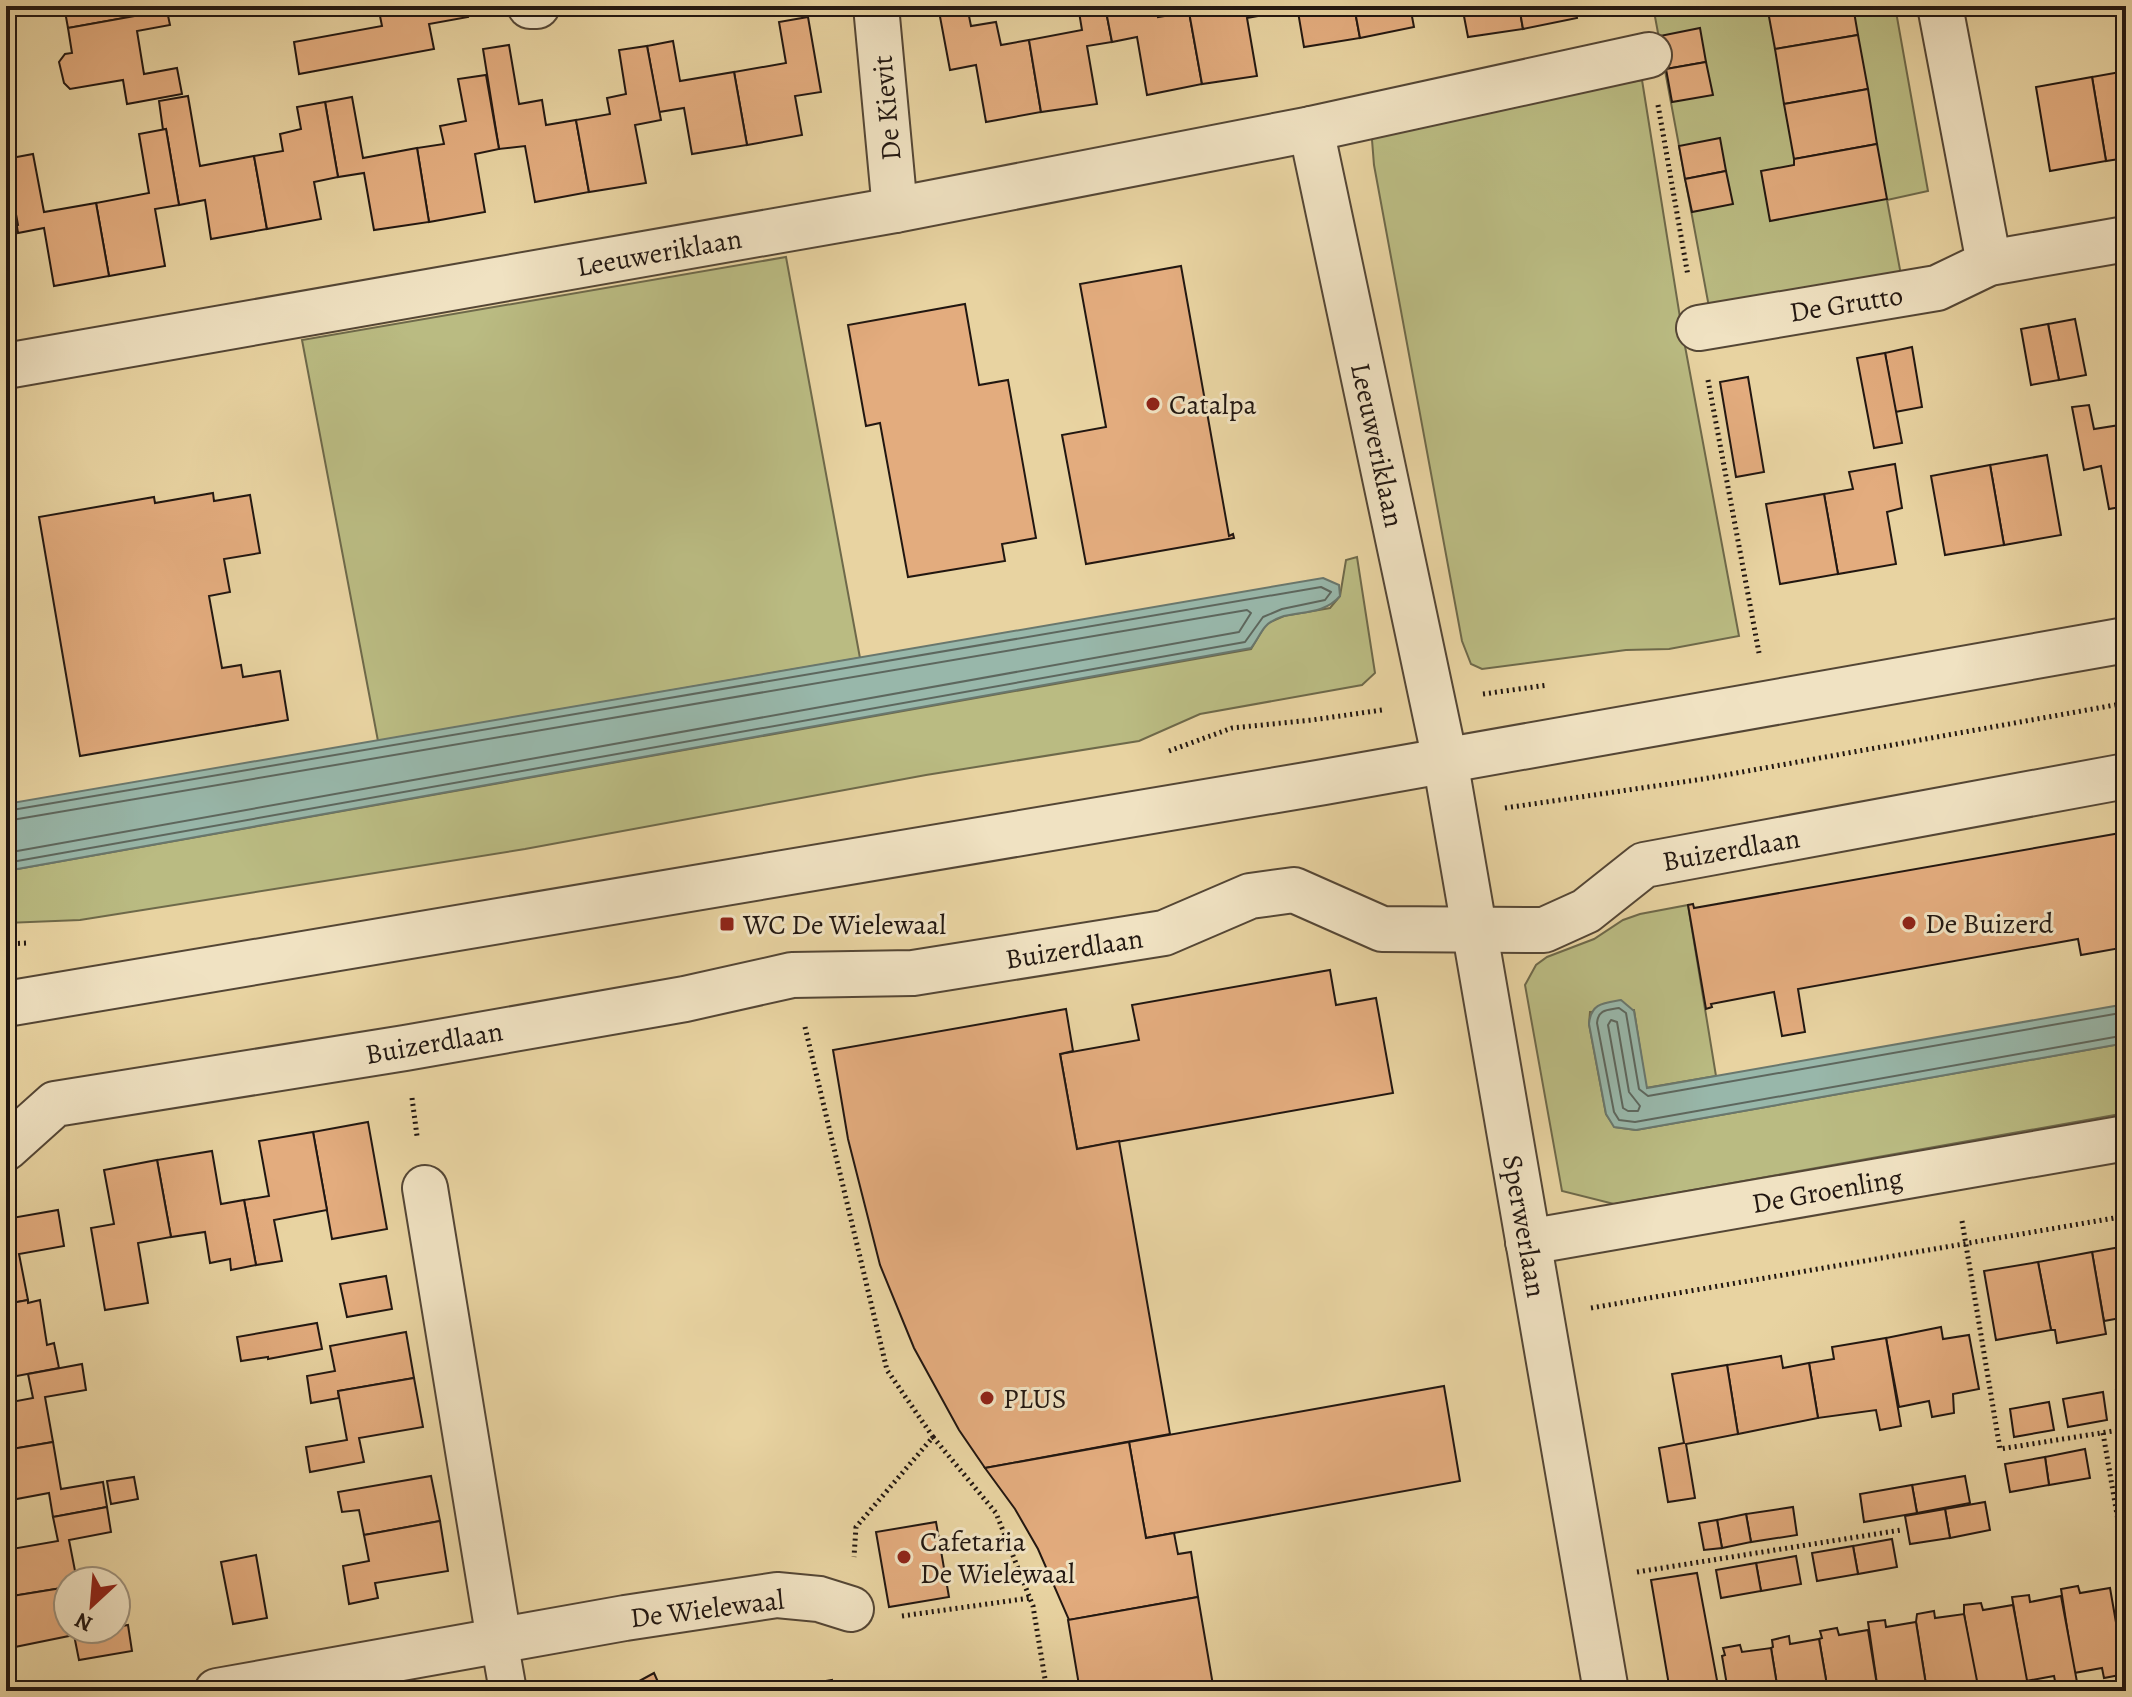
<svg xmlns="http://www.w3.org/2000/svg" width="2132" height="1697" font-family="Alegreya,serif">
	<rect width="100%" height="100%" fill="#e8d3a1"/>
	<filter id="stains"><feTurbulence type="fractalNoise" baseFrequency=".0025" numOctaves="4"/><feColorMatrix values="0 0 0 0 .2 0 0 0 0 .09 0 0 0 0 .02 0 0 0 .5 -.17"/></filter>
	<radialGradient id="worn" r=".72"><stop offset=".6" stop-color="#630" stop-opacity="0"/><stop offset="1" stop-color="#630" stop-opacity=".3"/></radialGradient>
	<g fill="#babb82" stroke="#6e694a" stroke-width="2">
		<path d="M1653,6H1895L1928,191L1887,200L1901,275L1709,307Z"/>
		<path d="M1642,80L1682,330L1739,636L1669,649L1626,650L1482,669L1471,664L1462,641L1374,165L1371,127Z"/>
		<path d="M786,257L860,658L378,741L302,340Z"/>
		<path d="M1357,557L1375,673L1362,685L1200,714L1139,741L926,775L525,849L80,920L6,923V871L1251,649L1266,624L1284,616L1330,608L1340,596L1346,560Z"/>
		<path d="M1688,905L1716,1076L1646,1088L1634,1010L1590,1012L1589,1024L1606,1114L1615,1127L1636,1130L2126,1043V1113L1614,1204L1562,1191L1525,985L1536,965L1547,957L1594,939L1623,920L1640,914Z"/>
	</g>
	<g fill="#98b7aa" stroke="#69776d" stroke-width="2">
		<path d="M1323,578L1339,585L1340,596C1319,621 1283,606 1265,627C1260,633 1256,642 1251,648L6,871V804Z"/>
		<path d="M1621,1000L1634,1011L1647,1088L2126,1004V1043L1636,1130L1614,1127L1606,1114L1589,1024C1591,1003 1603,1003 1621,1000Z"/>
	</g>
	<g fill="none" stroke-linecap="round" stroke-linejoin="round">
		<g stroke="#5d675e" stroke-width="2">
			<path d="M6,811L1321,587L1331,592L1325,600L1282,609L1263,617L1245,642L6,863"/>
			<path d="M6,821L1247,610L1251,613L1239,632L6,853"/>
			<path d="M2126,1012L1648,1096L1639,1089L1626,1013L1619,1008C1608,1010 1598,1009 1597,1023L1614,1112L1619,1120L1635,1122L2126,1035"/>
			<path d="M1611,1020L1617,1022L1629,1092L1640,1106L1638,1111H1628L1623,1108L1608,1025Z"/>
		</g>
	</g>
	<g fill="#e3ac7e" stroke="#221711" stroke-width="2">
		<path d="M64,6H133L135,16L68,28Z"/>
		<path d="M141,6H166L170,25L137,31L144,74L177,68L182,94L127,104L123,80L70,89L64,83L59,62L65,54L72,53L68,28L135,16L133,8Z"/>
		<path d="M378,6H466L468,17L429,24L434,49L299,74L294,42L382,26Z"/>
		<path d="M938,6H967L971,26L996,22L1001,45L1029,40L1041,112L986,122L976,65L950,70Z"/>
		<path d="M1078,6H1105L1112,42L1087,46L1097,104L1041,112L1029,40L1082,30Z"/>
		<path d="M1105,6H1156L1158,17L1189,12L1202,84L1147,95L1137,37L1112,42Z"/>
		<path d="M1224,6H1273L1274,13L1247,18L1257,76L1202,84L1189,12Z"/>
		<path d="M1297,6H1354L1360,38L1304,47Z"/>
		<path d="M1354,6H1410L1414,27L1360,38Z"/>
		<path d="M1462,6H1519L1523,29L1468,37Z"/>
		<path d="M1519,6H1575L1577,18L1523,29Z"/>
		<path d="M1767,6H1853L1858,35L1775,49Z"/>
		<path d="M808,17L821,92L795,96L802,135L747,145L734,72L786,63L779,22Z"/>
		<path d="M1700,28L1706,62L1666,69L1660,36Z"/>
		<path d="M1858,35L1868,89L1784,104L1775,49Z"/>
		<path d="M673,41L680,81L734,72L747,145L692,154L684,108L659,112L647,46Z"/>
		<path d="M509,45L519,104L542,100L546,125L576,120L589,192L535,202L525,146L499,149L483,49Z"/>
		<path d="M647,46L661,120L635,125L646,183L589,192L576,120L610,114L607,98L626,94L619,50Z"/>
		<path d="M1706,62L1713,95L1672,102L1666,69Z"/>
		<path d="M2126,71V158L2106,161L2092,77Z"/>
		<path d="M486,75L499,149L475,154L485,212L429,222L417,148L444,144L440,126L466,121L458,79Z"/>
		<path d="M2092,77L2106,161L2050,171L2036,87Z"/>
		<path d="M1868,89L1877,144L1794,159L1784,104Z"/>
		<path d="M188,96L200,166L254,156L267,229L211,239L205,200L179,205L166,129L163,130L159,101Z"/>
		<path d="M352,97L363,158L417,148L429,222L374,230L364,173L338,177L325,102Z"/>
		<path d="M325,102L338,177L314,182L321,219L267,229L254,156L283,151L280,134L301,129L297,107Z"/>
		<path d="M166,129L179,205L155,209L165,266L109,276L96,203L149,193L139,134Z"/>
		<path d="M1720,138L1726,171L1685,179L1679,146Z"/>
		<path d="M1877,144L1887,199L1770,221L1761,171L1794,165V159Z"/>
		<path d="M33,154L44,212L96,203L109,276L54,286L44,228L18,233L6,159Z"/>
		<path d="M6,161L18,225L6,227Z"/>
		<path d="M1726,171L1733,204L1692,212L1685,179Z"/>
		<path d="M1181,266L1229,536L1233,534L1234,538L1086,564L1062,435L1106,427L1080,284Z"/>
		<path d="M965,304L979,385L1008,380L1036,538L1002,544L1005,561L908,577L880,423L866,426L848,325Z"/>
		<path d="M2075,319L2086,375L2059,380L2048,324Z"/>
		<path d="M2048,324L2059,380L2031,385L2021,329Z"/>
		<path d="M1912,347L1922,407L1895,412L1885,353Z"/>
		<path d="M1885,353L1902,443L1874,448L1857,358Z"/>
		<path d="M1748,377L1764,472L1736,477L1720,382Z"/>
		<path d="M2089,405L2094,429L2126,424V506L2109,509L2101,466L2084,470L2072,407Z"/>
		<path d="M2047,455L2061,535L2004,545L1990,465Z"/>
		<path d="M1895,464L1902,508L1887,512L1896,564L1838,574L1824,494L1853,489L1849,472Z"/>
		<path d="M1990,465L2004,545L1945,555L1931,476Z"/>
		<path d="M213,493L214,501L250,495L260,553L224,559L230,592L209,596L222,668L241,665L243,677L280,671L288,720L80,756L39,517L154,497L155,503Z"/>
		<path d="M1824,494L1838,574L1780,584L1766,504Z"/>
		<path d="M2126,832V947L2081,955L2078,939L1798,989L1805,1032L1782,1036L1774,992L1711,1004L1712,1007L1706,1009L1688,905L1693,904L1694,908Z"/>
		<path d="M1330,970L1336,1005L1376,998L1393,1093L1077,1149L1060,1054L1139,1040L1132,1005Z"/>
		<path d="M1066,1009L1073,1051L1060,1054L1077,1149L1119,1141L1170,1434L985,1468L959,1430L914,1348L880,1265L848,1139L833,1050Z"/>
		<path d="M368,1122L387,1229L332,1239L313,1132Z"/>
		<path d="M313,1132L327,1210L274,1220L282,1261L256,1265L244,1200L269,1196L259,1141Z"/>
		<path d="M212,1151L221,1204L244,1200L256,1265L231,1270L230,1259L210,1263L205,1232L171,1237L157,1160Z"/>
		<path d="M157,1160L171,1237L138,1243L148,1303L105,1310L91,1228L114,1224L104,1170Z"/>
		<path d="M58,1210L64,1246L19,1254L28,1300L6,1304V1219Z"/>
		<path d="M2126,1246V1317L2104,1321L2092,1252Z"/>
		<path d="M2092,1252L2106,1334L2057,1343L2055,1330H2051L2038,1262Z"/>
		<path d="M2038,1262L2051,1330L1996,1340L1984,1271Z"/>
		<path d="M386,1276L392,1309L347,1317L340,1284Z"/>
		<path d="M28,1300V1303L40,1300L47,1345L54,1343L59,1368L6,1378V1304Z"/>
		<path d="M317,1323L322,1349L268,1359V1357L241,1361L237,1337Z"/>
		<path d="M1941,1327L1943,1339L1969,1335L1979,1389L1953,1394L1954,1413L1932,1417L1929,1401L1899,1407L1886,1338Z"/>
		<path d="M406,1332L414,1378L338,1391L339,1398L311,1403L307,1376L335,1371L330,1346Z"/>
		<path d="M1886,1338L1901,1426L1880,1430L1876,1410L1818,1418L1809,1363L1834,1359L1832,1347Z"/>
		<path d="M1781,1356L1783,1368L1809,1363L1818,1418L1738,1434L1727,1365Z"/>
		<path d="M82,1364L86,1390L45,1397L53,1442L6,1450V1403L33,1398L28,1374Z"/>
		<path d="M1727,1365L1738,1434L1686,1444L1695,1498L1668,1502L1659,1448L1684,1443L1672,1374Z"/>
		<path d="M414,1378L423,1427L359,1438L364,1462L310,1472L306,1447L347,1440L338,1391Z"/>
		<path d="M1444,1386L1460,1481L1146,1538L1129,1442Z"/>
		<path d="M2126,1388V1417L2121,1418L2116,1390Z"/>
		<path d="M2103,1392L2107,1420L2068,1427L2063,1399Z"/>
		<path d="M2049,1402L2054,1430L2014,1437L2010,1409Z"/>
		<path d="M53,1442L61,1489L103,1482L107,1507L53,1517L49,1493L6,1501V1450Z"/>
		<path d="M1129,1442L1146,1538L1174,1533L1178,1554L1191,1552L1198,1597L1069,1620L1038,1549L1015,1509L985,1468Z"/>
		<path d="M2085,1449L2090,1478L2049,1485L2045,1457Z"/>
		<path d="M2045,1457L2049,1485L2010,1492L2005,1464Z"/>
		<path d="M431,1476L440,1521L364,1535L359,1510L342,1512L338,1492Z"/>
		<path d="M1965,1476L1970,1503L1917,1513L1912,1485Z"/>
		<path d="M134,1477L138,1499L111,1504L107,1481Z"/>
		<path d="M1912,1485L1917,1513L1864,1522L1860,1494Z"/>
		<path d="M1985,1502L1990,1530L1950,1538L1945,1509Z"/>
		<path d="M107,1507L111,1532L69,1540L77,1581H68V1587L6,1597V1550L58,1541L53,1517Z"/>
		<path d="M1793,1507L1797,1535L1751,1542L1746,1514Z"/>
		<path d="M1945,1509L1950,1538L1910,1544L1905,1516Z"/>
		<path d="M1746,1514L1751,1542L1722,1548L1717,1520Z"/>
		<path d="M1717,1520L1722,1548L1704,1550L1699,1523Z"/>
		<path d="M440,1521L448,1571L375,1583L378,1598L349,1604L343,1566L369,1561L364,1535Z"/>
		<path d="M936,1522L949,1597L889,1607L876,1532Z"/>
		<path d="M1892,1539L1897,1567L1858,1574L1853,1546Z"/>
		<path d="M1853,1546L1858,1574L1817,1581L1812,1553Z"/>
		<path d="M256,1555L267,1618L233,1624L221,1562Z"/>
		<path d="M1796,1556L1801,1584L1761,1591L1756,1563Z"/>
		<path d="M1756,1563L1761,1591L1721,1598L1716,1570Z"/>
		<path d="M1697,1573L1719,1691H1670L1651,1580Z"/>
		<path d="M2078,1586L2080,1593L2110,1588L2125,1674L2104,1678L2102,1668L2074,1673L2061,1589Z"/>
		<path d="M68,1587V1629H86V1633L116,1629V1627L128,1625L132,1651L79,1660L74,1635L10,1648L6,1621V1597Z"/>
		<path d="M2029,1595L2030,1602L2061,1596L2077,1682L2056,1686L2054,1676L2026,1681L2012,1597Z"/>
		<path d="M1198,1597L1214,1691H1080L1068,1620Z"/>
		<path d="M1981,1603L1983,1610L2013,1605L2029,1691H2006L2005,1685L1977,1690L1964,1614V1605Z"/>
		<path d="M1934,1611L1935,1618L1964,1614L1979,1691H1927L1916,1622L1917,1614Z"/>
		<path d="M1885,1620L1886,1627L1916,1622L1927,1691H1878L1868,1622Z"/>
		<path d="M1837,1628L1839,1635L1868,1630L1878,1691H1828L1819,1639L1822,1638L1820,1631Z"/>
		<path d="M1789,1636L1790,1644L1819,1639L1828,1691H1778L1771,1648L1773,1647L1772,1640Z"/>
		<path d="M1740,1645L1742,1652L1771,1648L1778,1691H1728L1722,1656L1725,1655L1723,1648Z"/>
		<path d="M654,1673L662,1691H621Z"/>
		<path d="M832,1680L834,1691H768Z"/>
	</g>
	<g fill="none" stroke-linecap="round" stroke-linejoin="round">
		<g stroke="#544635" stroke-width="40">
			<path id="service" d="M499,1640L508,1691"/>
		</g>
		<g stroke="#544635" stroke-width="48">
			<g id="minor">
				<path d="M530,6H537"/>
				<path d="M876,6L895,210"/>
				<path d="M1940,6L1989,263"/>
				<path d="M1311,129L1445,760L1606,1691"/>
				<path d="M1699,328L1937,288L1989,263L2126,239"/>
				<path d="M6,366L895,210L1311,129L1649,55"/>
				<path d="M6,1148L55,1104L405,1048L685,999L792,975L913,973L1164,933L1250,896L1294,890L1382,929L1544,930L1586,911L1644,865L2126,776"/>
				<path d="M425,1188L499,1640"/>
				<path d="M1528,1242L2126,1138"/>
				<path d="M217,1691L625,1618L777,1595L819,1599L851,1609"/>
			</g>
		</g>
		<g stroke="#544635" stroke-width="48">
			<path id="tertiary" d="M6,1004L1324,782L2126,640"/>
		</g>
		<g stroke="#221711" stroke-width="5" stroke-dasharray="2 4" stroke-linecap="butt">
			<path d="M1658,105L1688,276"/>
			<path d="M1708,380L1759,653"/>
			<path d="M1483,694L1548,685"/>
			<path d="M1169,751L1232,728L1312,720L1382,710"/>
			<path d="M1505,808L1703,779L2126,703"/>
			<path d="M6,944L28,943"/>
			<path d="M805,1027L887,1370L933,1437L856,1527L854,1557"/>
			<path d="M412,1098L417,1136"/>
			<path d="M1962,1221L2000,1449L2126,1429"/>
			<path d="M1591,1308L2126,1216"/>
			<path d="M2103,1433L2126,1567"/>
			<path d="M933,1437L996,1513L1033,1606L1047,1691"/>
			<path d="M1637,1572L1901,1530"/>
			<path d="M902,1616L1030,1598"/>
		</g>
		<use href="#service" stroke="#f0e2c2" stroke-width="36"/>
		<use href="#minor" stroke="#f0e2c2" stroke-width="44"/>
		<use href="#tertiary" stroke="#f0e2c2" stroke-width="44"/>
	</g>
	<g fill="#8f2418" stroke="#f0e2c2" stroke-width="3">
		<circle cx="1153" cy="404" r="8"/>
		<circle cx="1909" cy="923" r="8"/>
		<rect x="719" y="916" width="16" height="16" rx="4"/>
		<circle cx="987" cy="1398" r="8"/>
		<circle cx="904" cy="1557" r="8"/>
	</g>
	<g text-anchor="middle" stroke-width="6" stroke-linejoin="round" paint-order="stroke">
		<g font-size="28" fill="#221711" stroke="#f0e2c2">
			<text transform="translate(886 108) rotate(-95)" y="10">De Kievit</text>
			<text transform="translate(659 252) rotate(-10)" y="10">Leeuweriklaan</text>
			<text transform="translate(1846 303) rotate(-9)" y="10">De Grutto</text>
			<text transform="translate(1378 445) rotate(78)" y="10">Leeuweriklaan</text>
			<text transform="translate(1731 849) rotate(-10)" y="10">Buizerdlaan</text>
			<text transform="translate(1074 948) rotate(-9)" y="10">Buizerdlaan</text>
			<text transform="translate(434 1042) rotate(-10)" y="10">Buizerdlaan</text>
			<text transform="translate(1827 1190) rotate(-10)" y="10">De Groenling</text>
			<text transform="translate(1525 1226) rotate(80)" y="10">Sperwerlaan</text>
			<text transform="translate(707 1608) rotate(-7)" y="10">De Wielewaal</text>
		</g>
		<g font-size="28" fill="#221711" stroke="#f0e2c2" text-anchor="start">
			<text x="1169" y="414">Catalpa</text>
			<text x="1925" y="933">De Buizerd</text>
			<text x="743" y="934">WC De Wielewaal</text>
			<text x="1003" y="1408">PLUS</text>
			<text x="920" y="1551">Cafetaria<tspan x="920" dy="32">De Wielewaal</tspan></text>
		</g>
	</g>
	<rect width="2132" height="1697" fill="none" stroke="#e8d3a1" stroke-width="32"/>
	<rect x="8" y="8" width="2116" height="1681" fill="none" stroke="#221711" stroke-width="4"/>
	<rect x="16" y="16" width="2100" height="1665" fill="none" stroke="#221711" stroke-width="2"/>
	<g transform="translate(92 1605) rotate(206)"><circle r="38" fill="#f0e2c2" stroke="#9e917b" stroke-width="2"/>
	<path d="M0-6L14 30L0 20L-14 30Z" fill="#8f2418"/>
	<text y="-12" font-size="22" font-weight="bold" text-anchor="middle" fill="#221711">N</text>
	</g>
	<rect width="100%" height="100%" filter="url(#stains)"/>
	<rect width="100%" height="100%" fill="url(#worn)"/>
</svg>
